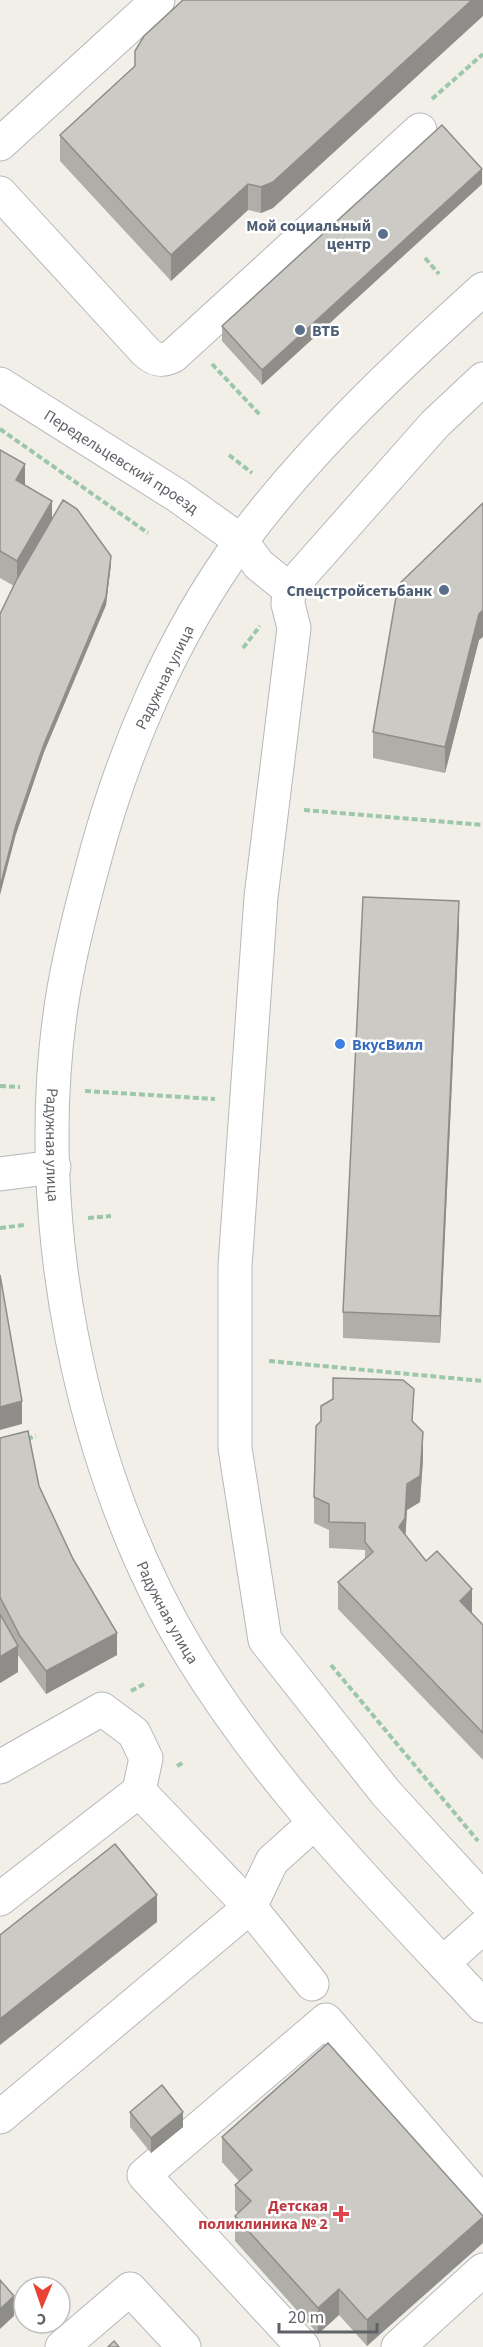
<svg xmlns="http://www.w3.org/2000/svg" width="483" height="2347" font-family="'Source Sans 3',sans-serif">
	<rect width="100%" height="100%" fill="#f1efe8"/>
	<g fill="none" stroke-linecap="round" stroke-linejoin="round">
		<g stroke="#b5b8bc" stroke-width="35">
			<g id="minor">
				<path d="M0,144L158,0"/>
				<path d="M0,193L145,351C154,360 161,362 173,356L420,130"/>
				<path id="s1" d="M483,289C398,366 311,447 242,540C172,636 123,750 93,865C81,909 69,955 62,1001C29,1211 79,1472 190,1654C272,1788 377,1892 483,2006"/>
				<path id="s2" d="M0,384L178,496L241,541L259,565L289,589L288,604L294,628L261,897L235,1266V1448L265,1640L386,1793L483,1899"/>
				<path d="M289,589L435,424L483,379"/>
				<path d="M0,1174L54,1167"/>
				<path d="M0,1767L102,1709L134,1733L146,1758L139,1791"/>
				<path d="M0,1899L139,1791L250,1907L312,1984"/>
				<path d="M443,1963L483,1927"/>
				<path d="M0,2117L250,1907L272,1861L313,1824"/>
				<path d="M62,2347L130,2289L184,2347"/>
				<path d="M303,2347L144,2175L326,2020L483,2203"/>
				<path d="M398,2347L483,2270"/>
			</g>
		</g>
		<g stroke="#9cc7a9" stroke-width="4" stroke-dasharray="6 3" stroke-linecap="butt">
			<path d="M432,99L483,54"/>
			<path d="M425,258L439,274"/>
			<path d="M212,364L261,416"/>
			<path d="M0,429L148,533"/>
			<path d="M229,455L252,473"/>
			<path d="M243,648L260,626"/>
			<path d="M304,810L483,825"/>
			<path d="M0,1086L20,1087"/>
			<path d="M85,1091L215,1099"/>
			<path d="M88,1218L111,1216"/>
			<path d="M0,1228L24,1225"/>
			<path d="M269,1361L483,1381"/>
			<path d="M27,1439L36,1436"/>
			<path d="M331,1665L478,1841"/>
			<path d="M131,1691L144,1684"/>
			<path d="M177,1766L184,1762"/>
		</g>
		<use href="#minor" stroke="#fff" stroke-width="33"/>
	</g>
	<g fill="#afaea9">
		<path d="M183,0L273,208L261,213L248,210L171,281L60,161V135L135,66Z"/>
		<path d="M482,184L262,385L222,341V326Z"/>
		<path d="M0,450L25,485L52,518L111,564L106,605L44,752L16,834L14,586L0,578Z"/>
		<path d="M479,640L445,773L373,758V732Z"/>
		<path d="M459,928L440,1343L343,1338V1312Z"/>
		<path d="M413,1422L423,1459L420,1502L407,1510L405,1535L426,1561L483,1625V1760L338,1609V1582L365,1559V1550L329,1548V1530L314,1523V1497Z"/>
		<path d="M0,1438L39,1486L117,1655L46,1694L18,1655V1672L0,1683Z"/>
		<path d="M130,2112L183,2127L151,2153L130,2127Z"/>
		<path d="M222,2137L483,2216L367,2346L339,2315L318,2334L235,2241V2216L238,2213L235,2210V2185L239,2181L222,2162Z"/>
	</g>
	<g fill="#8f8d8a">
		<path d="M472,0H483V16L273,208L261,213V187Z"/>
		<path d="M482,169V184L262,385V370Z"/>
		<path d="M248,184V210L171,281V255Z"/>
		<path d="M25,464V491L16,480Z"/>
		<path d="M52,501V527L17,588V561Z"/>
		<path d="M111,556V564L106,605L44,752L16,834L0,895V887L16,825Z"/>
		<path d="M483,610V637L479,640L445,773V747L479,614Z"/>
		<path d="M459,901V928L440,1343V1316Z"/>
		<path d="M22,1401V1424L0,1430V1407Z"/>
		<path d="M423,1432V1459L420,1502L407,1510L405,1545L399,1527L407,1484Z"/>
		<path d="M472,1589V1616L460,1601Z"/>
		<path d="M117,1633V1655L46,1694V1671Z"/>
		<path d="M18,1646V1672L0,1683V1657Z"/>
		<path d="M157,1895V1922L0,2045V2019Z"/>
		<path d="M183,2112V2127L151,2153V2138Z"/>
		<path d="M483,2217V2243L367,2346V2320Z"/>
		<path d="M339,2289V2315L318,2334V2308Z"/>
		<path d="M14,2296V2316L0,2329V2309Z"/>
	</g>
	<g fill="#cccac5" stroke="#8f8d8a" stroke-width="1.5">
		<path d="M183,0H472L273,182L261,187L248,184L171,255L60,135L135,66V51L144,36Z"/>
		<path d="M442,125L482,169L262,370L222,326Z"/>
		<path d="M0,450L25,464L16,480L52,501L17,561L0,551Z"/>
		<path d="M63,500L77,509L111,556L106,597L44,744L16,825L0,887V614L17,579Z"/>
		<path d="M483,503V610L479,614L445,747L373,732L398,585Z"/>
		<path d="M363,897L459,901L440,1316L343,1312Z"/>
		<path d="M0,1275L22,1401L0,1407Z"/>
		<path d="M333,1378L403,1380L414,1389L412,1421L423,1432L420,1476L407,1484L405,1518L399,1527L426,1561L437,1551L472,1589L460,1601L483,1625V1733L338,1582L373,1552L365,1542V1523L329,1522V1504L314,1497L316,1426L321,1421V1406L333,1399Z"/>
		<path d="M28,1431L39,1486L73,1559L117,1633L46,1671L20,1636L0,1597V1438Z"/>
		<path d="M0,1614L18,1646L0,1657Z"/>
		<path d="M115,1844L157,1895L0,2019V1935Z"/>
		<path d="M328,2043L483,2216V2217L367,2320L339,2289L318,2308L235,2216L251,2201L235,2185L252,2170L222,2137Z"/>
		<path d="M162,2085L183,2112L151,2138L130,2112Z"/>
		<path d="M0,2280L14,2296L0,2309Z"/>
		<path d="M114,2341L119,2347H108Z"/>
	</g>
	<g fill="#5c6f8a" stroke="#fff" stroke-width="2">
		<circle cx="383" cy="234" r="6"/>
		<circle cx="300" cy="330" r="6"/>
		<circle cx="444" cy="590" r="6"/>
	</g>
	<circle fill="#3f7fe0" stroke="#fff" stroke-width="2" cx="340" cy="1044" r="6"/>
	<path fill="#e0444e" stroke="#fff" stroke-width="2" d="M338 2205h6v6h6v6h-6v6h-6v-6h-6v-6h6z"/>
	<g text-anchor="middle" stroke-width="5" stroke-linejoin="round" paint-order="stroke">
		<g font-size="16" font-weight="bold" fill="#4e5e75" stroke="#fff" text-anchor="end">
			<text x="371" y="231">Мой социальный<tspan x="371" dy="18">центр</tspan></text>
			<text x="312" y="336" text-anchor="start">ВТБ</text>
			<text x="432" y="596">Спецстройсетьбанк</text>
		</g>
		<g font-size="16" fill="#5f6368" stroke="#fff">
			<text dy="6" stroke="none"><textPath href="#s2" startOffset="144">Передельцевский проезд</textPath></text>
			<text transform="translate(164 677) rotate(-64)" y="6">Радужная улица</text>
			<text dy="6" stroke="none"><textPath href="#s1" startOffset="992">Радужная улица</textPath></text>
			<text dy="6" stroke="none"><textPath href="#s1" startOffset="1478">Радужная улица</textPath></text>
		</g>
		<g font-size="16" font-weight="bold" fill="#366cbe" stroke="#fff" text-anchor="start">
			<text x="352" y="1050">ВкусВилл</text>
		</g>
		<g font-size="16" font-weight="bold" fill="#be3a42" stroke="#fff" text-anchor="end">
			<text x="328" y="2211">Детская<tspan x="328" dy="18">поликлиника № 2</tspan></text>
		</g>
	</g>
	<g transform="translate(42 2305) rotate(182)"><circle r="28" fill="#ffffff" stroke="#bfc1c3" stroke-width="1.5"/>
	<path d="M0-4.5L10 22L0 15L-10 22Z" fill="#ea4335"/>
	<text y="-9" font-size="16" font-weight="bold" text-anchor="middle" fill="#5f6368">С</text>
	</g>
	<path d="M279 2323v9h98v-9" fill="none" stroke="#5f6368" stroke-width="3"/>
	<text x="288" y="2323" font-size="18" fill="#5f6368" stroke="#ffffff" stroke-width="4.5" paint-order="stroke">20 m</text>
</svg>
